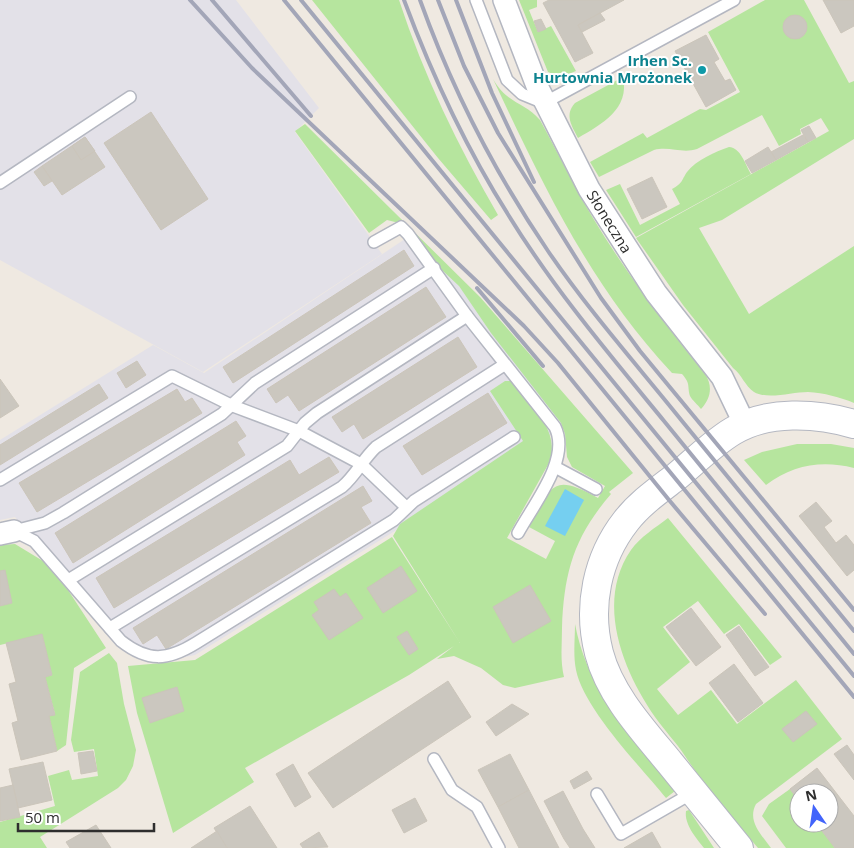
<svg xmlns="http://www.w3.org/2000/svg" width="854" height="848" font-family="'Open Sans',sans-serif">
	<rect width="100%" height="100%" fill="#efe9e1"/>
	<g fill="#e3e1e8">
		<path d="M0,0H236L319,108L295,132L382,254L203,372L0,260Z"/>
		<path d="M414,233L577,418L195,655L165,661H150L132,655L107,630L15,517L0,520V440L153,345L204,373Z"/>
	</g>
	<g fill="#b6e59e">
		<path d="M312,0H399C424,76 458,146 498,215L491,220L438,158Z"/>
		<path d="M519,0H537V7L529,10L538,32L551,26L576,71L561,77L548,72Z"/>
		<path d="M765,0H804L849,83L854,81V139L722,220L699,228L749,314L854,246V403C840,397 824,393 808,392C792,392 768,400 754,392C745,386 742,375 733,368L683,305L636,238L829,131L821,118L800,129L801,134L779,146L762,115L697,149C682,154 670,146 654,150L599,177L590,162L643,133L647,138L700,109L706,110L740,92L708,32Z"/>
		<path d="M623,77C630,109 602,124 578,138C572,126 564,115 575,103Z"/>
		<path d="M493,79C507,104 525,102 540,120C558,153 574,186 593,218C626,273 665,324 705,374C713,386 711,398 701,409C698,405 692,400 690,396C687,386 691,384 682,374L672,373C590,285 544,187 493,79Z"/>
		<path d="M305,124L480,297L633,473L609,492L611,494C574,537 564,572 562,628C562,644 560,661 564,677L515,688L503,685L481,668L454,656L437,659L454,646L409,675L245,768L254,782L173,833L137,713L128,666L195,660L392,537L460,643L393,536L400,524L523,441L490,391L505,381H512L516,385C533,408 561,432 549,463L507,538L546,559L555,541L529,527C552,486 551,472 598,498L605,486L572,467L567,457L565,434L561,423L491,333L459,286L428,257L403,224L387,220L369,233L295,131Z"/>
		<path d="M729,147C741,148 745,164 751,174L636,237L606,190L620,184L640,225L680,204L672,189C683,183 681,181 687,172C696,160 715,152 729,147Z"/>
		<path d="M797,444H831L854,448V468C821,460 793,465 766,485L744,460L762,452Z"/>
		<path d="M668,518L782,657L770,665L739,624L724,634L698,601L663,627L690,662L657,689L678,715L711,690L737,724L796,680L842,739L756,804C747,821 761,834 771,848H758C733,818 706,788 685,756C676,742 664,730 655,717C623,671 595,602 631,550C640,537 655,528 668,518Z"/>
		<path d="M15,544L43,561L68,590L106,648L74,668L66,745L57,751L49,716L55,714L45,677L52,675L42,635L0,645V545Z"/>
		<path d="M575,624C588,693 633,738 675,791L666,798C640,766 584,709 576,670C573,655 575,639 575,624Z"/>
		<path d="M109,653L117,663L124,704L136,750L133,766L126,780L118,788L40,837L47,848H0V822L55,806L48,776L69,770L72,780L98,776L94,749L74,752L71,740L80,672Z"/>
		<path d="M790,789L799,801V823H816L835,848H786L762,816L769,804Z"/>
		<path d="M689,810L714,848H704C696,838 684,824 686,811Z"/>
	</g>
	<path fill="#75cff0" d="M565,489L584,500L565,536L545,526Z"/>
	<g fill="#cbc7bf" stroke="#cbc5ba">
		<path d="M549,0H624L578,25L593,53L575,62L543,3Z"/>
		<path d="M823,0H854V26L841,33Z"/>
		<path d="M600,13L605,20L582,32L578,25Z"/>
		<circle cx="795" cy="27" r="12"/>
		<path d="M541,19L546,29L538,32L534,21Z"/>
		<path d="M706,35L719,59L714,62L725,81L730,79L736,90L706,107L675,51Z"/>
		<path d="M151,112L208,199L161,230L104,143Z"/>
		<path d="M809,126L816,138L808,142L801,130Z"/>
		<path d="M803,135L808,142L776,160L771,152Z"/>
		<path d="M85,137L105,167L62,195L42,166Z"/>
		<path d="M85,137L95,151L81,160L72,146Z"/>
		<path d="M768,147L776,160L752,173L745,161Z"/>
		<path d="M42,166L52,181L44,186L34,172Z"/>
		<path d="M652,177L667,207L642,219L627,189Z"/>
		<path d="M404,250L414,266L233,383L223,367Z"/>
		<path d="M426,287L446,317L299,411L288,395L276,403L267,389Z"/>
		<path d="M458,337L477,367L363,439L354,424L342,432L332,417Z"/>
		<path d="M137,361L146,375L126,388L117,373Z"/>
		<path d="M0,379L19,406L0,418Z"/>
		<path d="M99,384L108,398L0,465V445Z"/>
		<path d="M177,389L185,402L192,398L202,413L37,512L19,483Z"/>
		<path d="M488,393L507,423L422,475L403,446Z"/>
		<path d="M236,421L246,436L237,442L245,455L73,563L55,533Z"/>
		<path d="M329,457L339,472L114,608L96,578L290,460L299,475Z"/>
		<path d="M363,486L372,501L361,507L371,523L166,649L157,635L143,644L133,628Z"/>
		<path d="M816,502L832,521L824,527L836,543L846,535L854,545V570L847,576L799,516Z"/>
		<path d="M401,566L417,591L383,613L367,588Z"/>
		<path d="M5,570L12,603L0,606V571Z"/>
		<path d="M530,585L551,621L513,643L493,607Z"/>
		<path d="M334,589L340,597L346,593L363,618L329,640L312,615L319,610L314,602Z"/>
		<path d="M691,608L721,647L696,666L666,627Z"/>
		<path d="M739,626L769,667L755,676L726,635Z"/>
		<path d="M407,631L418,649L409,655L397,637Z"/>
		<path d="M42,634L52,675L45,677L55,715L49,716L57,751L21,760L12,723L18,721L9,684L16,682L6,643Z"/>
		<path d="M734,664L763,703L738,722L709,683Z"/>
		<path d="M448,681L471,717L333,808L308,773Z"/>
		<path d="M177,687L184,711L150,723L142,698Z"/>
		<path d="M512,704L529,714L496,736L486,722Z"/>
		<path d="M806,711L817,724L793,742L782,729Z"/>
		<path d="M847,745L854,755V780L834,754Z"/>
		<path d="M93,751L97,771L81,774L78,753Z"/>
		<path d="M510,754L529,790L498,807L478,770Z"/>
		<path d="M43,762L52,800L18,808L9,769Z"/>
		<path d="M293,764L311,797L295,807L276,774Z"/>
		<path d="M817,768L854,816V848H835L816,823H829V793H799V801L790,789Z"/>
		<path d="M587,771L592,779L574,789L570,781Z"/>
		<path d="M13,785L20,817L0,821V788Z"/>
		<path d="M529,790L559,848H519L498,807Z"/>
		<path d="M563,791L583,829L595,848H570L564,839L544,801Z"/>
		<path d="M415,798L427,821L404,833L392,810Z"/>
		<path d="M250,806L277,848H227L214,828Z"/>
		<path d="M96,825L111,848H70L66,842Z"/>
		<path d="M217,831L227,848H191Z"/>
		<path d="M319,832L328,847L303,848L300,844Z"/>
		<path d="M652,832L661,848H624Z"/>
	</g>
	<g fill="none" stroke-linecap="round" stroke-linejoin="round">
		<g stroke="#b4b7c1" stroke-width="14">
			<g id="service">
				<path d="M476,0L507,80L522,94L544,103L734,0"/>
				<path d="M0,183L130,97"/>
				<path d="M374,242L401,227L408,234L467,316L555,427C571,459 533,505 518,533"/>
				<path d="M555,467L596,489"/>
				<path d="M0,480L172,376L233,406L299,431L361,464L406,507"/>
				<path d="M14,531L34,541L121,641C148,662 167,661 196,643L394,520L414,501L514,437"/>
				<path d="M14,531L45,523L63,513L222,414L255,383L434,268"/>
				<path d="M70,579L287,446L305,423L317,413L467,316"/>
				<path d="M110,628L342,487C356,475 363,459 376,447L504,365"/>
				<path d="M434,759L452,790L477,807L499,848"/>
				<path d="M597,794L621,834L694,792"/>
			</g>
		</g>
		<g stroke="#b4b7c1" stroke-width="24">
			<g id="minor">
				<path d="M504,0L537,86L589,189L656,293L722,377L745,425"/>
				<path d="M0,534L14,531"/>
			</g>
		</g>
		<g stroke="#b4b7c1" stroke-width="30">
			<path id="tertiary" d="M739,848C716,820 693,791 670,763C643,730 610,695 599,653C587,607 597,558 626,521C640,503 659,490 677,476C695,461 713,443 733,431C767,410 817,413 854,424"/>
		</g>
		<use href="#service" stroke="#fff" stroke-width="11"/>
		<use href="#minor" stroke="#fff" stroke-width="21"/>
		<use href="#tertiary" stroke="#fff" stroke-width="28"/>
		<g stroke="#a3a6b8" stroke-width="4">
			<path d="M190,0L252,68L524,326L558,363L669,500L765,614"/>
			<path d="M212,0L311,116"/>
			<path d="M284,0L854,697"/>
			<path d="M301,0L854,676"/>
			<path d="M404,0C432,75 466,148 509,216C554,289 609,354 664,421C727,498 790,576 854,654"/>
			<path d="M420,0C452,89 495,173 548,251C589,311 637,365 682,421C739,491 797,561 854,631"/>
			<path d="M438,0L464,66L498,133L601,298L640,351L854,610"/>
			<path d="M456,0L492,93L534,182"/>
			<path d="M477,288L543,366"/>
		</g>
	</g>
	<circle fill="#0f9aa8" stroke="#fff" stroke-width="2" cx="702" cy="70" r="5"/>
	<g text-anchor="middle" stroke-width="4" stroke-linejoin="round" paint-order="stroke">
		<g font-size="15" font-weight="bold" fill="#0d838f" stroke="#fff" text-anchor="end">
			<text x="692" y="66">Irhen Sc.<tspan x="692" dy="17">Hurtownia Mrożonek</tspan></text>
		</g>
		<g font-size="15" fill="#2e2e2e" stroke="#fff">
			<text transform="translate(609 222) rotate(58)" y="5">Słoneczna</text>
		</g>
	</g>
	<g transform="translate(814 808) rotate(347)"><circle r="24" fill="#ffffff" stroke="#ababab"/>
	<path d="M0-4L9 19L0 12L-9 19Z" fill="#4264fb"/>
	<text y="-8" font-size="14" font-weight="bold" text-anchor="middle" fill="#2e2e2e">N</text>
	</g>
	<path d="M18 823v8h136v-8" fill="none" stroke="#2e2e2e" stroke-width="2.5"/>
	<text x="25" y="823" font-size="15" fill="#2e2e2e" stroke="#ffffff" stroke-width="4" paint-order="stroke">50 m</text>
</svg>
